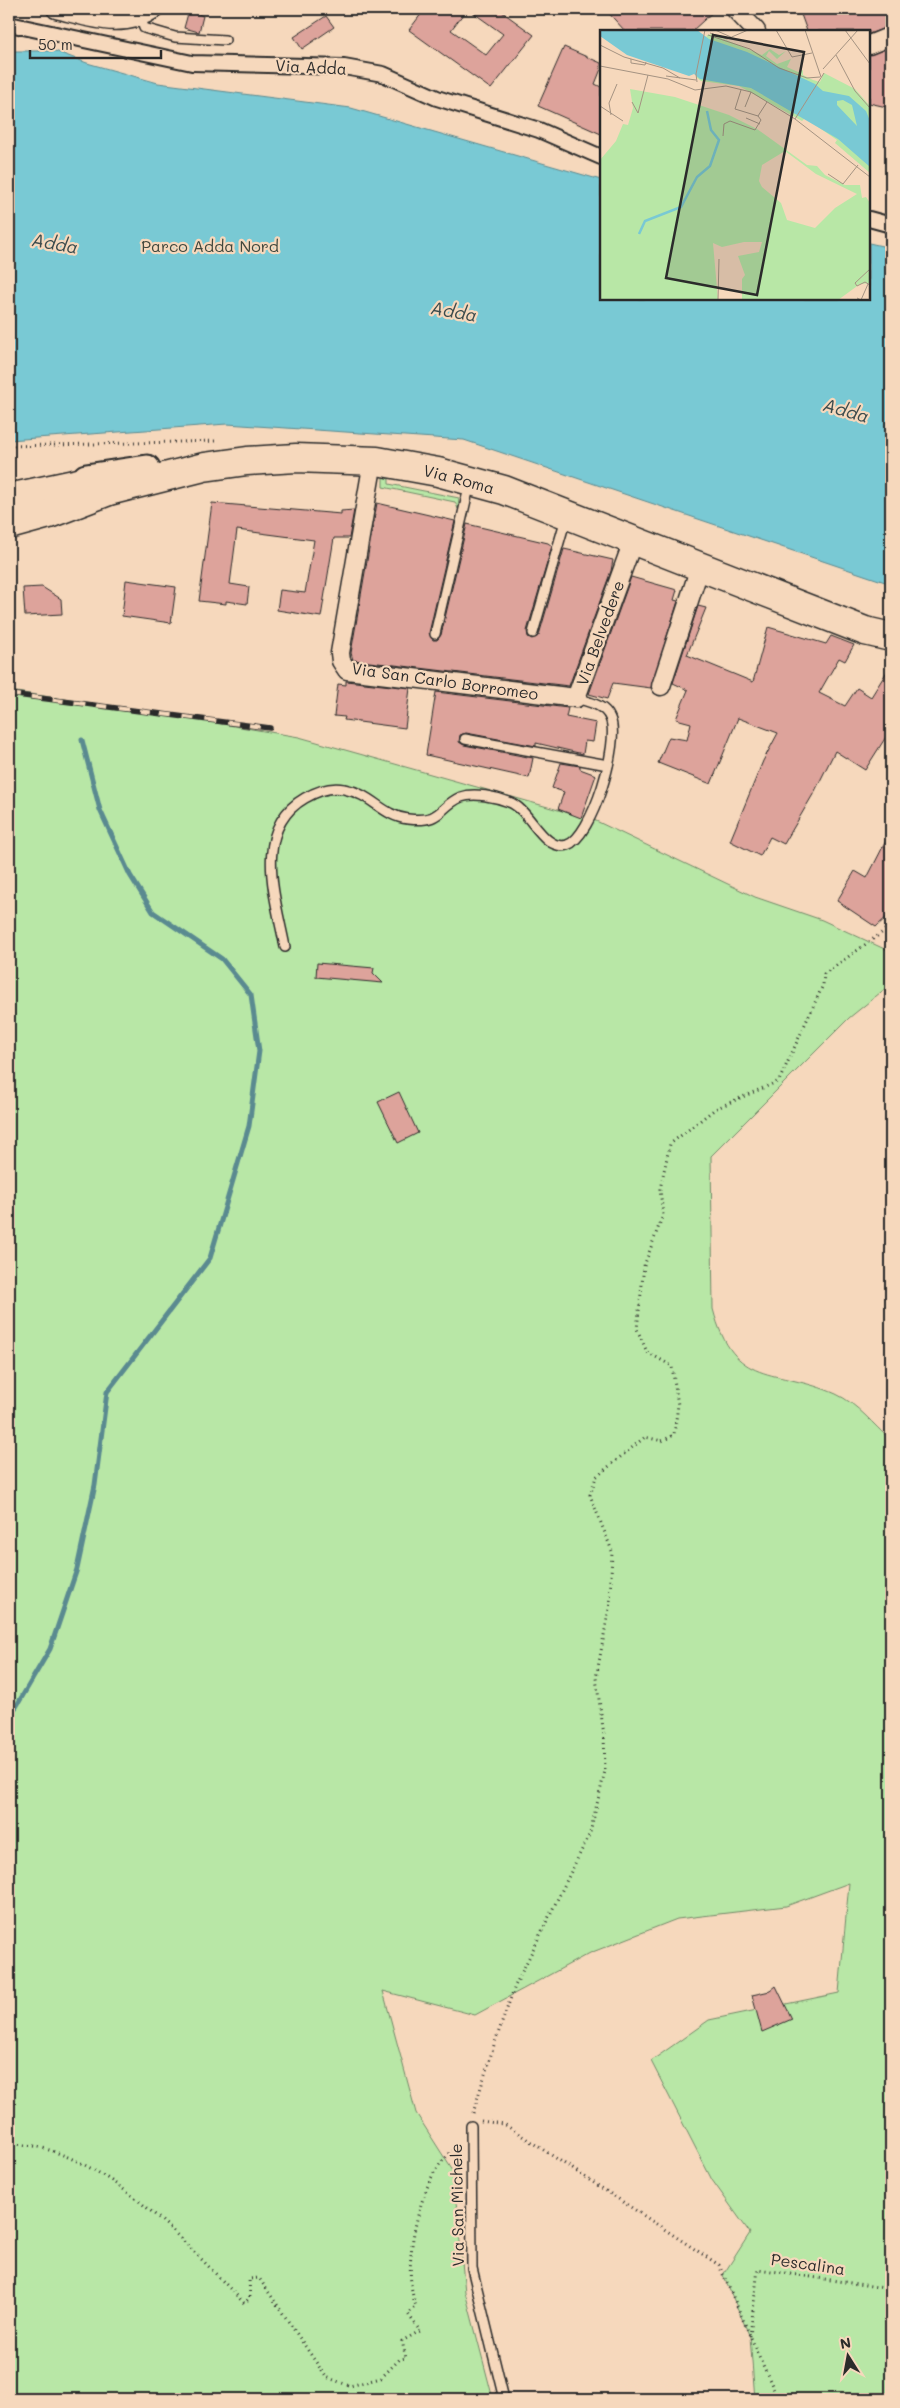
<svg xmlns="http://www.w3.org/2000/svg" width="900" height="2408" font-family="Mali,sans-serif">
	<rect width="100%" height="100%" fill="#f6d8bc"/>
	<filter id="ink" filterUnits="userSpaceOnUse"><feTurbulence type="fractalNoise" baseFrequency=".02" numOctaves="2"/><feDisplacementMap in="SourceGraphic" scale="10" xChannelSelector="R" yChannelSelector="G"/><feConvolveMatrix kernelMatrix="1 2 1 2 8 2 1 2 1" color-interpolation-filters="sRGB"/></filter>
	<g filter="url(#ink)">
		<g fill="#b8e7a6" stroke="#728968">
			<path d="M383,477L389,479V484L459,498L458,509L455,502L383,487Z"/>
			<path d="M9,691L140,710L299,737L594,820L755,897L822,920L891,952V984L849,1018L711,1156L713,1309C734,1389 775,1367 836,1394C858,1404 873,1425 891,1440V2399H755L750,2337L723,2275L750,2233L712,2180L651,2061L709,2020L839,1993L849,1883L786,1906L677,1919L590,1953L475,2015L383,1991L416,2113L453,2171L465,2292L493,2399H9Z"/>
		</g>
		<path fill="#79c9d4" stroke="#5a8a90" d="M9,51H55L87,63L158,83L351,108L601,180V299H869V243L891,248V584L464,440L227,424L9,440Z"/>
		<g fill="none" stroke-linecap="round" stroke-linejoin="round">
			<path stroke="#5a8a90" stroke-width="5" d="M9,1713L16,1707L50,1649L77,1569L95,1485L107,1392L210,1258L249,1126L259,1051L251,995L222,959L153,912L130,875L100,810L82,740"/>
		</g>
		<g fill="#dda39b" stroke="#2b2b2b">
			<path d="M425,9H467L451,30L486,55L503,34L468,9H498L534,35L491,89L409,30Z"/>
			<path d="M605,9H716L692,31H625Z"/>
			<path d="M799,9H891V26L869,34V31H807Z"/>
			<path d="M189,10L203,16L199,32L184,28Z"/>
			<path d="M326,16L334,27L302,49L294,37Z"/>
			<path d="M564,47L601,63V69L595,84L601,87V134L538,106Z"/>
			<path d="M891,47V108L869,103V55Z"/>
			<path d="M212,503L341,514V511L354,510L349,538H334L321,617L277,610L280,590L305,593L314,540L237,530L230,584L249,587L247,604L226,601V604L199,601Z"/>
			<path d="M377,503L455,521L429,633L433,640H437L441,635L467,524L548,543L552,546L527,631L528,637L532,639L539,635L564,549L613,560L611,571L569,686L353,660L351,653Z"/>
			<path d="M631,577L677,590L674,600L678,601L651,688L613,683L607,699L589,694Z"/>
			<path d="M126,580L176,587L171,623L122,616Z"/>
			<path d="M42,587L61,599L62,614L25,616L23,588Z"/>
			<path d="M698,606L706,608L687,655L753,682L768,627L826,644L831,636L854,645L845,661L839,658L819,693L845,706L857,688L871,697L891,665V729L865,770L835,751L815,791L784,844L770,837L760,856L730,841L763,761L778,733L738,718L711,784L658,763L669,737L687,740L691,723L676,719L688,690L673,683Z"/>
			<path d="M346,681L410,688L405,728L344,720L345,717L334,716L338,684L346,685Z"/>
			<path d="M436,692L568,708L566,717L596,723L593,742L585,741L583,754L536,743V746L466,733L460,735L459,742L464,745L533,758L529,778L426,755Z"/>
			<path d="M561,763L580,766V769L596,775L581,818L558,809L564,792L552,788Z"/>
			<path d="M891,831V913L876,927L837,901L855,871L867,878Z"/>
			<path d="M317,963L374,968L373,973L383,983L316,977Z"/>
			<path d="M399,1092L418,1133L398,1143L378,1102Z"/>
			<path d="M776,1986L792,2019L762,2032L752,1995L770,1991Z"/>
		</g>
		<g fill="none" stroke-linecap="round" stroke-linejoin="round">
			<g stroke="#2b2b2b" stroke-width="12">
				<g id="service">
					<path d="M141,18L144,28L175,37L225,40"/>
					<path d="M533,633L566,518"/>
					<path d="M435,634L470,483"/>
					<path d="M465,739L608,765"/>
					<path d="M285,947C276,899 251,829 305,798C317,791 330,786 344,789C372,794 382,816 408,819C443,823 438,807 461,797C474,792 496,797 509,802C530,809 543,852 567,845C592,837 621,742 610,718C605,705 589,702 576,698"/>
					<path d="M471,2126L472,2268L504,2399"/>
				</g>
			</g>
			<g stroke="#2b2b2b" stroke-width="18">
				<g id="pedestrian">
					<path d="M9,24L192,63L344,67L383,74L437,98L539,130L601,157"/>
					<path d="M869,219L891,225"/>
				</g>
			</g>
			<g stroke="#2b2b2b" stroke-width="21">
				<g id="minor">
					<path d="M56,9C90,17 122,31 154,9"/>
					<path d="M735,9L756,31"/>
					<path d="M869,45L891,36"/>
					<path d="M373,461L340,653L341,661L347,670L576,698L633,541"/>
					<path d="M661,686L700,567"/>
				</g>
			</g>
			<g stroke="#2b2b2b" stroke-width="29">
				<path id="secondary" d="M86,477L147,468"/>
			</g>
			<g stroke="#2b2b2b" stroke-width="31">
				<g id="primary">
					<path d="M9,498L107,477"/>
					<path d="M9,525L49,514L109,491L204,467L247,461L296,458L377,461L438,472L504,490L865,631L891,637"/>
				</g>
			</g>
			<g stroke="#2b2b2b" stroke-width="3" stroke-dasharray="1 4" stroke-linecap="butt">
				<path d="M9,446L218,441"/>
				<path d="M473,2113L494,2045L515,1986L590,1833L605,1771L604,1735L596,1678L610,1603L612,1551L590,1495L596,1477L645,1437L662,1441L674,1435L678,1405L672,1366L647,1352L637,1329L644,1266L663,1215L660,1189L670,1144L715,1109L779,1081L823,985L824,974L883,932L891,922"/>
				<path d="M481,2121L504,2124L719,2265L778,2399"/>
				<path d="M9,2143C19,2145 30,2145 39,2147C122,2169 186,2244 244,2303L250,2298L249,2279L259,2278L326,2377L350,2386L381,2378L400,2359L406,2358L402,2341L420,2331L408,2314L416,2306C402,2270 416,2205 435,2171C440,2162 451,2153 458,2145"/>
				<path d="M750,2336L758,2269L891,2289"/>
			</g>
			<use href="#service" stroke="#f6d8bc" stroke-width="9"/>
			<use href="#pedestrian" stroke="#f6d8bc" stroke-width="14"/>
			<use href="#minor" stroke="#f6d8bc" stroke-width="18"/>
			<use href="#secondary" stroke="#f6d8bc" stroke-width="25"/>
			<use href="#primary" stroke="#f6d8bc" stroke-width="28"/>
			<g stroke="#2b2b2b" stroke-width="5.5">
				<path id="rail" d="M9,694L270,728"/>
			</g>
			<use href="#rail" stroke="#f6d8bc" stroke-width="4" stroke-dasharray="11" stroke-linecap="butt"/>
		</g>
	</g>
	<g text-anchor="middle" stroke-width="4.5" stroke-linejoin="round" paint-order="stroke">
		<g font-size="16" fill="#2b2b2b" stroke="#f6d8bc">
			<text transform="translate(311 67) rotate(3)" y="6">Via Adda</text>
			<text transform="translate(459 479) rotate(15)" y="6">Via Roma</text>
			<text transform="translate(600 633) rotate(-70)" y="6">Via Belvedere</text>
			<text transform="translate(445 681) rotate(8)" y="6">Via San Carlo Borromeo</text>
			<text transform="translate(457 2205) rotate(-91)" y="6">Via San Michele</text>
			<text transform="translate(808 2264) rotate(8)" y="6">Pescalina</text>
		</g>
		<g font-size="16" fill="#40473d" stroke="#f6d8bc">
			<text x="210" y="252">Parco Adda Nord</text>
		</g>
		<g font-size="18" font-style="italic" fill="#3b4b4d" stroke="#f6d8bc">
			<text transform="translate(55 244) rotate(10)" y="6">Adda</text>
			<text transform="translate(454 312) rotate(10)" y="6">Adda</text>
			<text transform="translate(846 411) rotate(16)" y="6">Adda</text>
		</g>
	</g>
	<g transform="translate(600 30)">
		<rect width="270" height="270" fill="#f6d8bc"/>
		<path d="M112,4L162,25L170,19L179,25L186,21L177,29L169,21L166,26L177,34L191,29L187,37L198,42L203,40V45L213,50L220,52L224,43L255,59L270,76V143L235,113L237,110L205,88L202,91L139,56L101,51L96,47L107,5ZM30,59L75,67L129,85L157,99L207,135L217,136L225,145L245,155H260L262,168L266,167L270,173V253L260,254L238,270H142V249L145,245L138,226L159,222L162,212H144L122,217L113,213L118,270H0V130L16,111L23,94L28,95L33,78ZM185,121L216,144L257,164L235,178L215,198L187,190L181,173L162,157L159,151L162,135Z" fill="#b8e7a6" fill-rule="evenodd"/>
		<path d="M0,0H97L109,9L147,22L215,54L223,61L249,66L266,81L270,91V137L238,109L151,58L100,49L94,44L89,46L27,25L0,6ZM243,70L252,75L257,96L237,75V71Z" fill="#79c9d4" fill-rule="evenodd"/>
		<path fill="none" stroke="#79c9d4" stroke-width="2.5" d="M39,204L45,191L81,177L97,147L110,136L119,110L111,100L107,81"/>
		<path fill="none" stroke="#a59382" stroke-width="1" d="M115,0L131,7M176,0L192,27L212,23M205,0L221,47M245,0L270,34M110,3L127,9L148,0M108,5L150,19L179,38L207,48L220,47M0,15L24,27L63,38L80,48M236,25L255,61L270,78M31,29V33L45,35L46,32M0,36L68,49L95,60M223,39L258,0M66,46L96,50M97,52L96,44L105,0M95,60L126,56L151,62L195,89L270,147M141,60L135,79L158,86M32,72L38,83L48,45M0,76L23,91M145,77L151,62M11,85L9,73L17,54M0,86V102M158,86L167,72M146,88L160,94M195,89L224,43M123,106L124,94L130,91L155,100L161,90L158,86M228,144L243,154L258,135M270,239L255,253L257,256L265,252L270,255M257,268L261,270L268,254M118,270L119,229"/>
		<path fill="#2b2b2b" fill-opacity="0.15" stroke="#2b2b2b" stroke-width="2.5" d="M113,5L204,22L157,265L66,248Z"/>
		<rect width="270" height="270" fill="none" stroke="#2b2b2b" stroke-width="2.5"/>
	</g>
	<rect width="900" height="2408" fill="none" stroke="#f6d8bc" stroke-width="30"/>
	<rect x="15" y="15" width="870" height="2378" fill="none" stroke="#2b2b2b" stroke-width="2" filter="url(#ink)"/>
	<g transform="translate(848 2356) rotate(349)" stroke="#f6d8bc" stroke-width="4" paint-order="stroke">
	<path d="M0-4L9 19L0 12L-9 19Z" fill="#2b2b2b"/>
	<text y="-8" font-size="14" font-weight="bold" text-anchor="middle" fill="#2b2b2b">N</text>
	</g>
	<path d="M30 50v8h131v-8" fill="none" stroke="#2b2b2b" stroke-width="2.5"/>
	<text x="38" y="50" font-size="15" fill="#2b2b2b" stroke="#f6d8bc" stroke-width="4" paint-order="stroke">50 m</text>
</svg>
